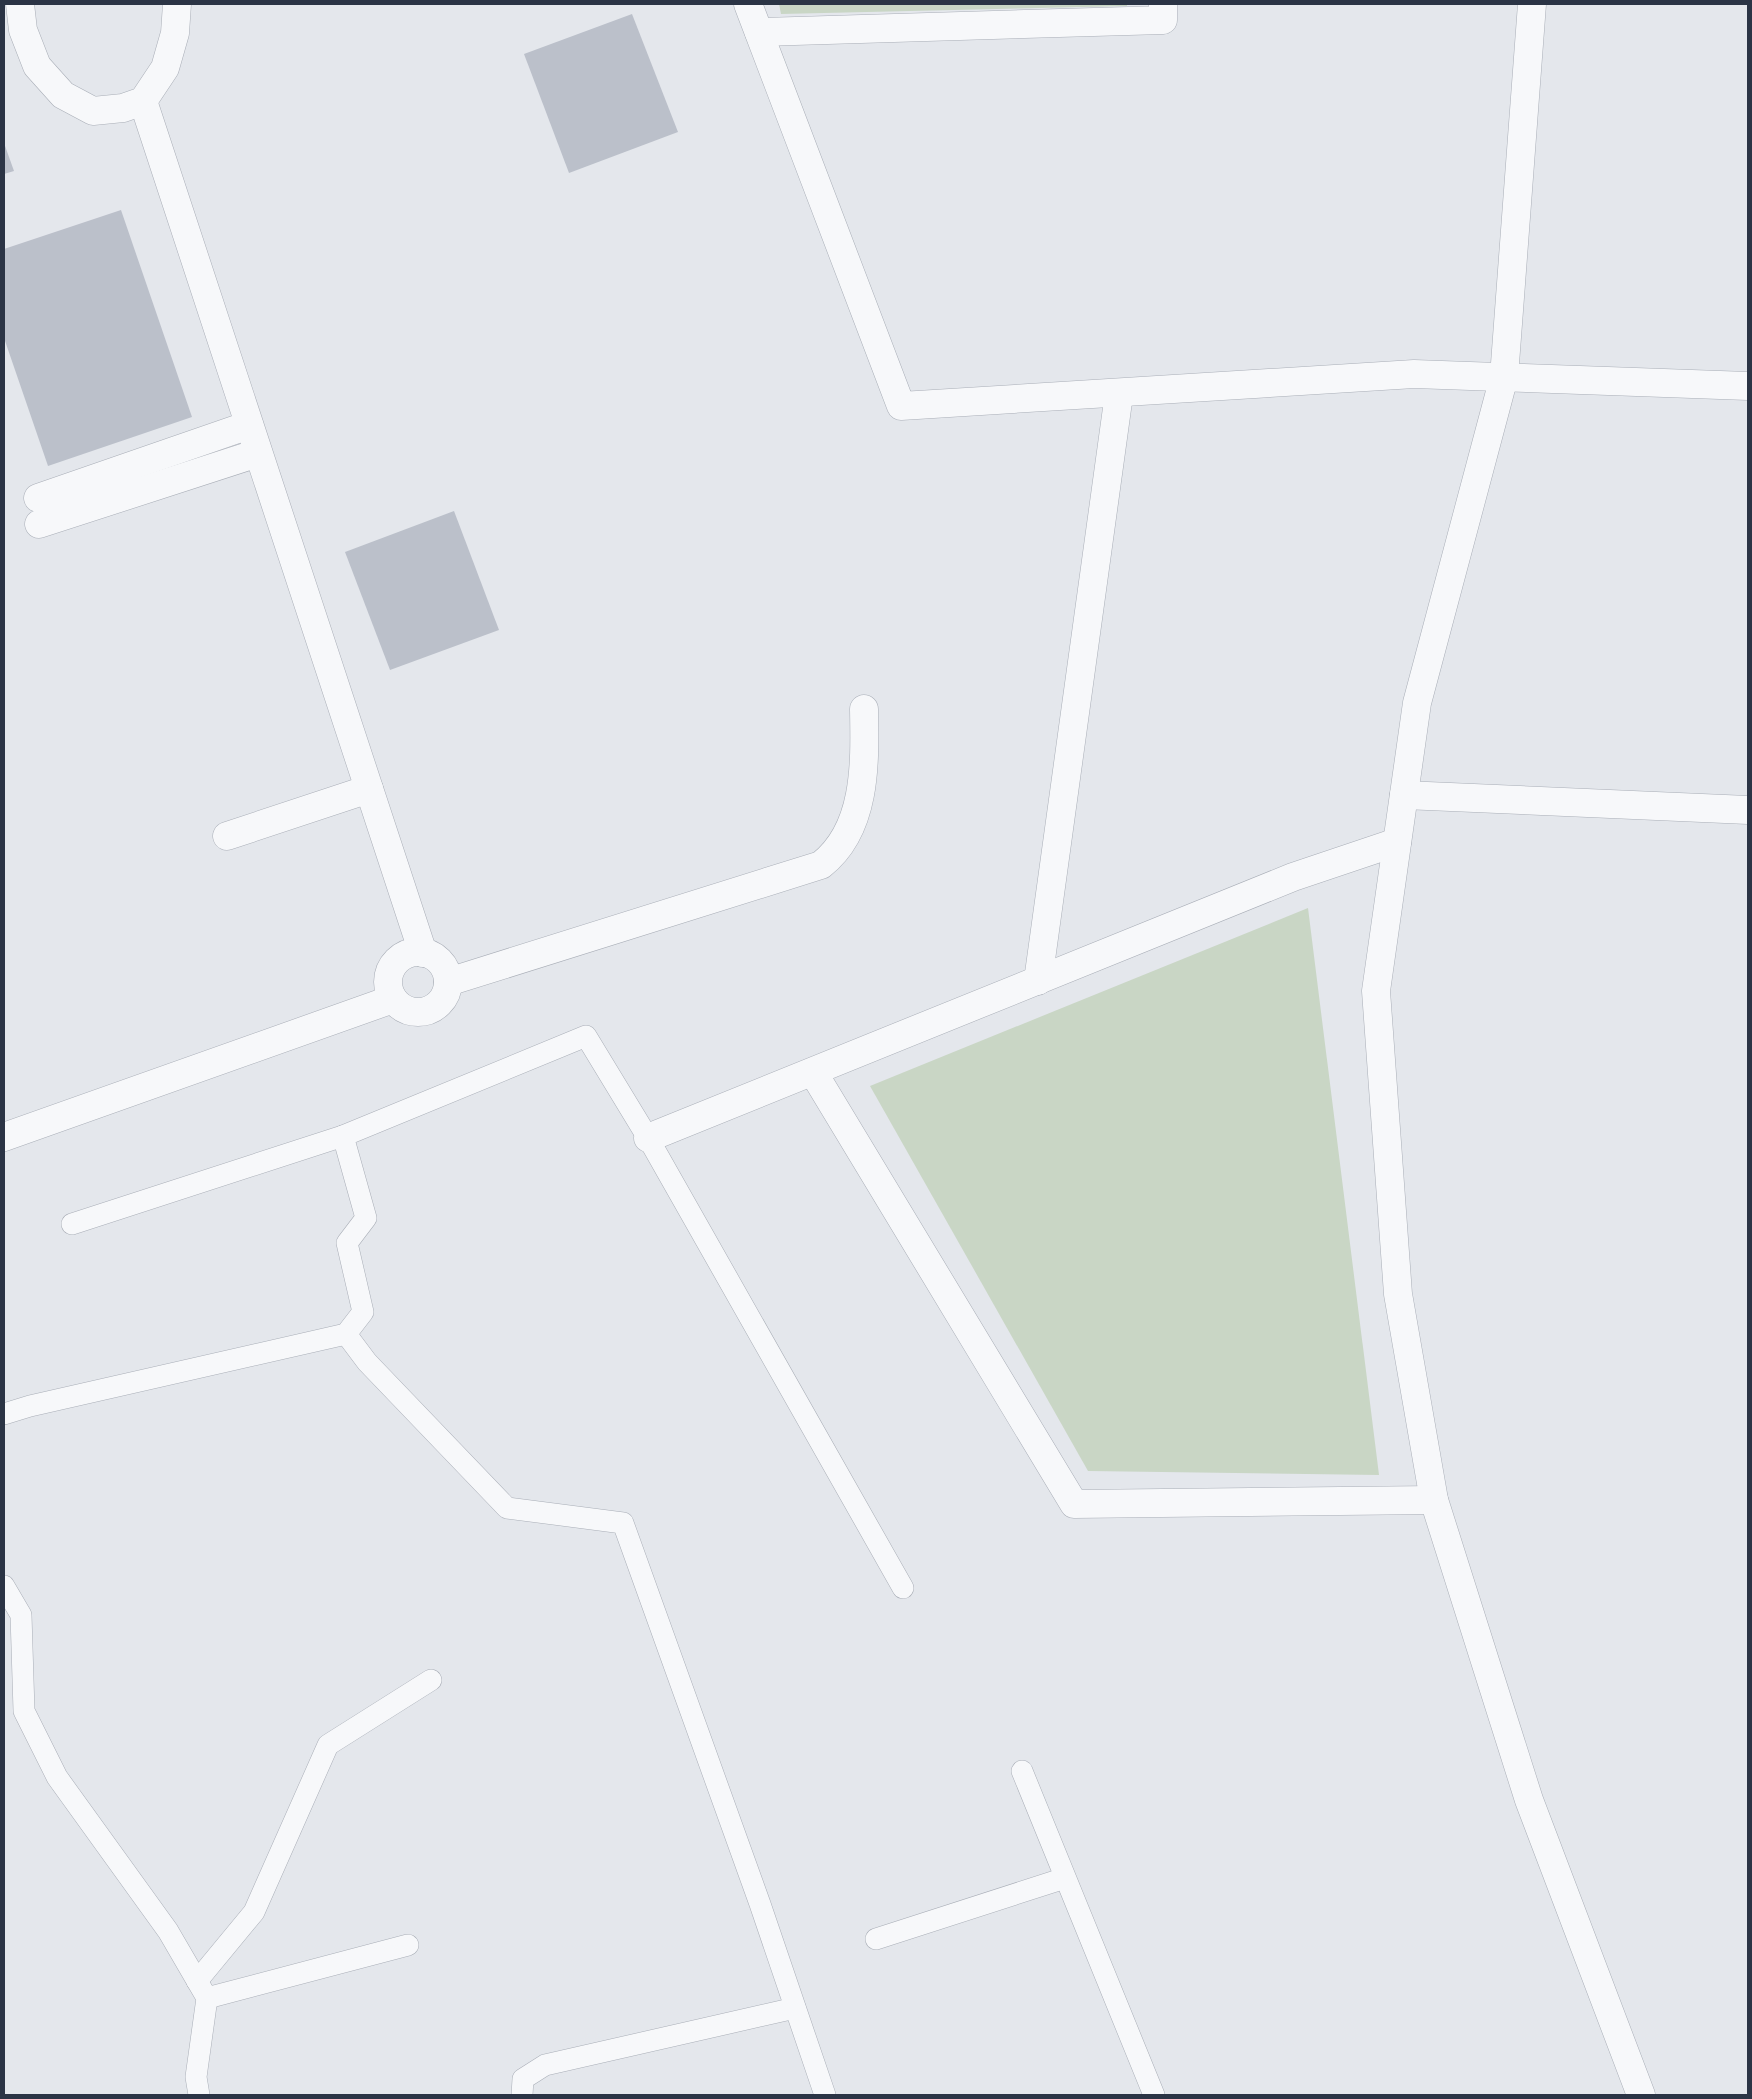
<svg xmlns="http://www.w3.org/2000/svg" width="1752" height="2099" font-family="'DejaVu Sans',sans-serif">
	<rect width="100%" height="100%" fill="#e4e7ec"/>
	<g fill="#c9d6c5">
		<path d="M779,4H1127V6L781,14Z"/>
		<path d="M1308,908L1379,1475L1088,1471L870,1086Z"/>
	</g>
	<g fill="#bbc0ca">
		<path d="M632,14L678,132L569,173L524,54Z"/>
		<path d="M4,143L14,171L4,174Z"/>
		<path d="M121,210L192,417L48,466L4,338V249Z"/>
		<path d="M454,511L499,630L390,670L345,552Z"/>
	</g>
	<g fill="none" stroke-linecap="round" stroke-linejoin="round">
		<g stroke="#a9aeb7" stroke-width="22">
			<g id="service">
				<path d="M72,1224L343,1136"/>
				<path d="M346,1334L367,1362L507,1508L623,1523L760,1904L825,2095"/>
				<path d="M4,1414L30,1406L346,1334L363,1312L347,1243L366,1218L343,1136L586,1036L648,1138L903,1588"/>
				<path d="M4,1586L21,1615L24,1711L57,1777L168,1931L207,1998L196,2077L199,2095"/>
				<path d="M1022,1771L1154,2095"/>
				<path d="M876,1939L1065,1878"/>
				<path d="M197,1981L254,1912L328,1745L431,1680"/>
				<path d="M207,1998L408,1945"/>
				<path d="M522,2095L523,2079L545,2065L795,2008"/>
			</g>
		</g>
		<g stroke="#a9aeb7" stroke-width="29">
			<g id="minor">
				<path d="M20,4L23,30L37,66L63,95L93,111L123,108L143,101L165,68L175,33L177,4"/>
				<path d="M748,4L901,406L1414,374L1748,386"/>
				<path d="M1532,4L1504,377L1417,703L1376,991L1398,1294L1434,1500L1529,1800L1641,2095"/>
				<path d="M759,32L1163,20V4"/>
				<path d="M143,101L423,953"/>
				<path d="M38,498L249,425"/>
				<path d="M39,524L258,453"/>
				<path d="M1404,795L1748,810"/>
				<path d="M227,836L369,789"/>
				<circle cx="418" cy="982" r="30"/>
				<path d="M1038,981L1119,394"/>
				<path d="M448,982L821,865C867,829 865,763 864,709"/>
				<path d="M813,1072L1074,1504L1434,1500"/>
				<path d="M4,1137L393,999"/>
				<path d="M648,1138L1293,877L1397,842"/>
			</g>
		</g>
		<use href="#service" stroke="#f7f8fa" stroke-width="21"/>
		<use href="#minor" stroke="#f7f8fa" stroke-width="28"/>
	</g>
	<rect width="1752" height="2099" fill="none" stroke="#2b3445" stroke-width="10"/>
</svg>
